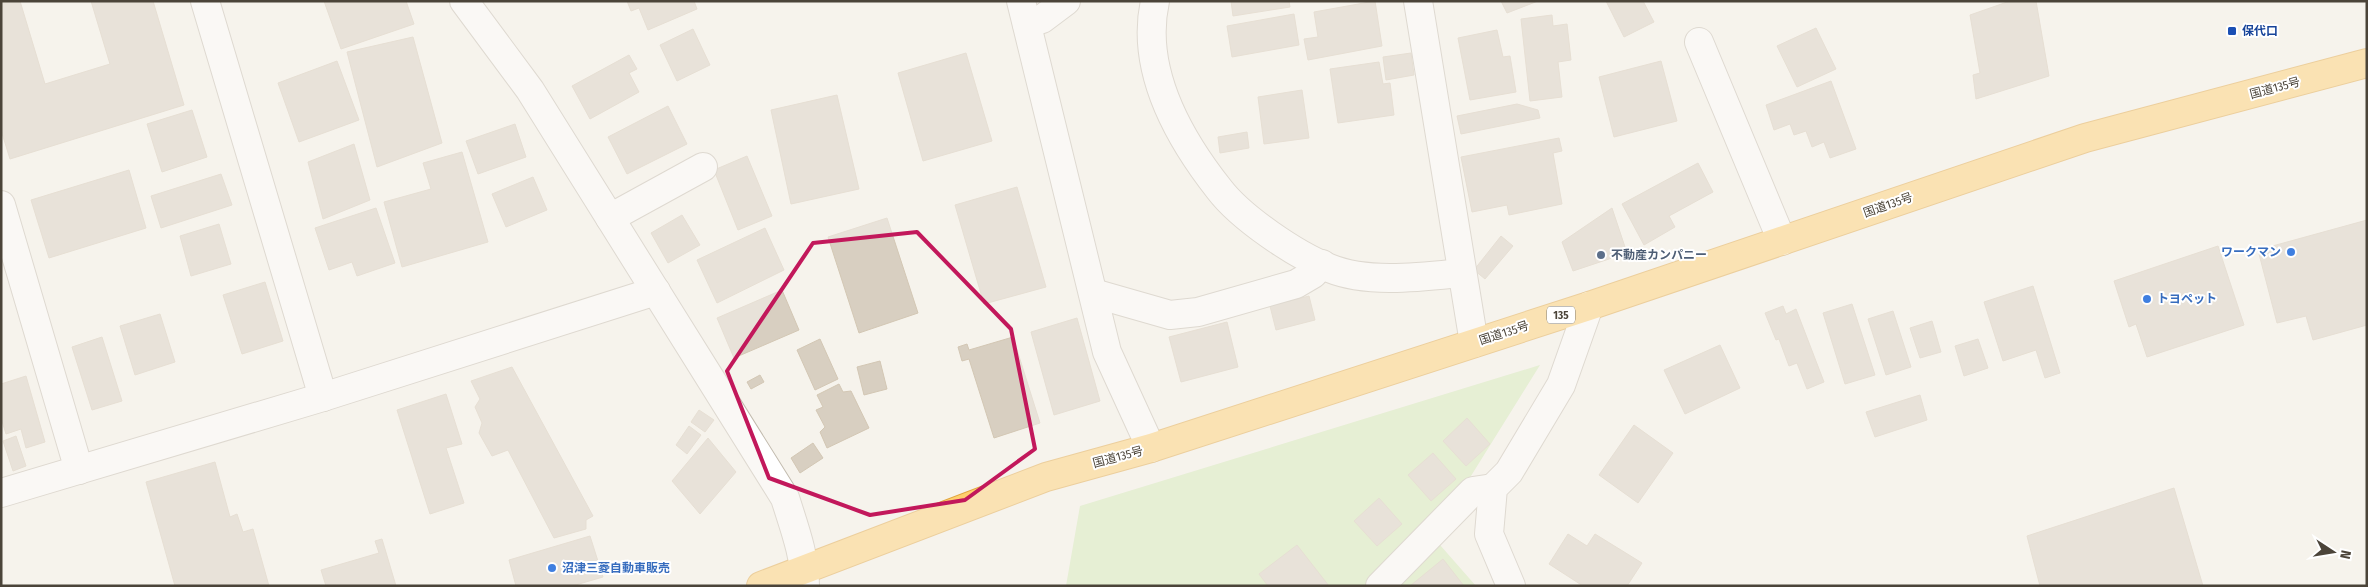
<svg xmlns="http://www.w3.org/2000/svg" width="2368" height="587" font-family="'Fira Sans Condensed','Noto Sans JP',sans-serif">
	<rect width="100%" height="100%" fill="#f6f3ec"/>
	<path fill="#d2eab5" d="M1540,365L1433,537L1476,586H1066L1080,506Z"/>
	<g fill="#d8cfc1" stroke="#d3c7b4">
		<path d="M1,1H20L45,84L110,64L91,1H153L184,105L10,159L1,130Z"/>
		<path d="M324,1H406L414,24L341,49Z"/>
		<path d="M627,1H694L697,9L648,30L639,8L631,11Z"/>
		<path d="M1231,1H1289L1290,7L1233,16Z"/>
		<path d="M1375,1L1382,46L1308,60L1304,39L1318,37L1314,12Z"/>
		<path d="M1501,1H1538L1507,13Z"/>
		<path d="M1606,1H1643L1654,22L1624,37Z"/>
		<path d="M2010,1H2036L2049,76L1976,99L1973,75L1980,73L1970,15Z"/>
		<path d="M1294,14L1299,45L1232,57L1227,26Z"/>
		<path d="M1552,15L1553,26L1567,24L1571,60L1558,62L1562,97L1530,101L1521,19Z"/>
		<path d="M1816,28L1836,69L1797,87L1777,46Z"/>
		<path d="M693,29L710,65L677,81L660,45Z"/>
		<path d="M1497,30L1503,57L1510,56L1516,92L1470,100L1458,38Z"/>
		<path d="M413,37L442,143L377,167L347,52Z"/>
		<path d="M966,53L992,141L923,161L898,73Z"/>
		<path d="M1411,53L1414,75L1386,80L1383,57Z"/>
		<path d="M629,55L637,69L629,73L639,92L590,119L572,86Z"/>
		<path d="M337,61L359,120L299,142L278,83Z"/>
		<path d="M1661,61L1677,121L1614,137L1599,77Z"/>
		<path d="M1379,62L1383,84L1390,83L1394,115L1338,123L1330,69Z"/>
		<path d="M1831,81L1856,149L1830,158L1824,142L1812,147L1806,131L1794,135L1790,124L1774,130L1766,105Z"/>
		<path d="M1302,90L1309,138L1264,144L1258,97Z"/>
		<path d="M837,95L859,189L791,204L771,110Z"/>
		<path d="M1517,104L1538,110L1540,118L1461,134L1457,116Z"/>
		<path d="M668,106L687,144L627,174L608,137Z"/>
		<path d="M192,110L207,157L162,172L147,124Z"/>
		<path d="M515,124L526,157L478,174L466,141Z"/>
		<path d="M1247,132L1249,148L1220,153L1218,137Z"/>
		<path d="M1559,138L1562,151L1553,153L1562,204L1509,215L1507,205L1472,212L1461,157Z"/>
		<path d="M354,144L370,200L323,219L308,162Z"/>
		<path d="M462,152L488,242L402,267L384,202L431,189L423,163Z"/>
		<path d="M747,156L772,216L738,230L714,170Z"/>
		<path d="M1698,163L1713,192L1669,216L1675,227L1644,245L1622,204Z"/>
		<path d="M129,170L146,228L49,258L31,200Z"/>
		<path d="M221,174L232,205L161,228L151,196Z"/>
		<path d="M533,177L547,210L506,227L492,194Z"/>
		<path d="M1017,187L1046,287L984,304L955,205Z"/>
		<path d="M376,208L395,263L357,276L352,262L329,270L315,228Z"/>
		<path d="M1612,208L1627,253L1573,271L1562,242Z"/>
		<path d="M682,215L700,245L668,263L651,233Z"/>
		<path d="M887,218L918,313L859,333L828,237Z"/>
		<path d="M2367,220V325L2313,340L2306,316L2277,323L2258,250Z"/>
		<path d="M219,224L231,264L191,276L180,236Z"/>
		<path d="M765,228L784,270L717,303L697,260Z"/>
		<path d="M1501,236L1513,246L1485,279L1474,270Z"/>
		<path d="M2218,246L2244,325L2147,357L2136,324L2129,327L2114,281Z"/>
		<path d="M265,282L283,341L242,354L223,295Z"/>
		<path d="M2033,286L2060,373L2045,378L2036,350L2003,361L1984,302Z"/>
		<path d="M782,290L799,330L734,358L717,318Z"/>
		<path d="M1309,296L1315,320L1276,330L1270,306Z"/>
		<path d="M1852,304L1875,375L1845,384L1823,313Z"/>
		<path d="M1783,306L1786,314L1796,309L1824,382L1807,389L1797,363L1789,366L1779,339L1776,340L1765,313Z"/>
		<path d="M1893,311L1911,367L1886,375L1868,319Z"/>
		<path d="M160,314L175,362L135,375L120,326Z"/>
		<path d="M1077,318L1100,401L1054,415L1031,332Z"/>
		<path d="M1932,321L1941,352L1920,358L1910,328Z"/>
		<path d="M1227,322L1238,367L1181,382L1169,337Z"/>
		<path d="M102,337L122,401L92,410L72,347Z"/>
		<path d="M1013,337L1040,423L994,438L969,359L962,361L958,347L967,344L969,350Z"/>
		<path d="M820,339L838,379L815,390L797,350Z"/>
		<path d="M1978,339L1988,368L1964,376L1955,346Z"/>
		<path d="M1720,345L1740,388L1685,414L1664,370Z"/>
		<path d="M880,361L887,389L864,395L857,367Z"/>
		<path d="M512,367L593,516L586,520V529L554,538L508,450L492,456L479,433L482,423L475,407L480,399L471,381Z"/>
		<path d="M760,375L764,382L751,389L747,382Z"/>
		<path d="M26,376L45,442L26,448L21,429L6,434L1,418V384Z"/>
		<path d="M839,384L843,392L851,391L869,428L827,448L820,432L825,427L816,410L823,407L817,395Z"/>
		<path d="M446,394L462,444L446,448L464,503L430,514L397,410Z"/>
		<path d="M1920,395L1927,420L1875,437L1866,412Z"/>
		<path d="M699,410L714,420L705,432L691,422Z"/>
		<path d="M1467,418L1490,444L1466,466L1443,441Z"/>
		<path d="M1634,425L1673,453L1638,503L1599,475Z"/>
		<path d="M689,426L701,435L687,454L676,445Z"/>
		<path d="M16,436L26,466L13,471L3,441Z"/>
		<path d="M708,438L736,472L700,514L672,481Z"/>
		<path d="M813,443L823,458L800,473L791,458Z"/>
		<path d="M1433,453L1456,479L1431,501L1408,475Z"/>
		<path d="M215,462L230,517L237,514L243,532L253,529L269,586H175L146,482Z"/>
		<path d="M2174,488L2203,586H2040L2027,536Z"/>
		<path d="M1379,498L1402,524L1377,546L1354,521Z"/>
		<path d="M1568,534L1587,546L1595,534L1642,563L1627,586H1583L1549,564Z"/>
		<path d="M590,536L603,577L572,586H516L509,560Z"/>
		<path d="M382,539L396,586H326L321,570L379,553L375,541Z"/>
		<path d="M1297,545L1329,586H1268L1259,574Z"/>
		<path d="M1443,559L1464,586H1410Z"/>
	</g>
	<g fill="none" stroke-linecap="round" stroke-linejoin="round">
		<g stroke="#c2bbae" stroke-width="30">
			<g id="minor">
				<path d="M205,1L323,397"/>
				<path d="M464,1L530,90L785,498C794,527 805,555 805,586"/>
				<path d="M1021,1L1107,352L1151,448"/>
				<path d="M1155,1C1140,69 1178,137 1219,189C1241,218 1296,255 1329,268C1368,284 1421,277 1461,273"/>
				<path d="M1418,1L1474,343"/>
				<path d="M1027,24L1042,19L1066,1"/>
				<path d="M1699,42L1782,241"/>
				<path d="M1,205L79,470"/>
				<path d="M610,218L703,167"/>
				<path d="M1093,293L1170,315L1198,312L1296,284L1313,274L1322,264"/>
				<path d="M1,493L323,397L656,291"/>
				<path d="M1380,586L1473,491L1493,488"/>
				<path d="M1511,586L1489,534L1493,488L1509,472L1561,385L1589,306"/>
			</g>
		</g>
		<g stroke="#e0a43c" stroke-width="30">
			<path id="highway" d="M761,586L1046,477L1151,448L1589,306L2085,138L2367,63"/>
		</g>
		<use href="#minor" stroke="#fff" stroke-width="28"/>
		<use href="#highway" stroke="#ffcf6e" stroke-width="28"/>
	</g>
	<path d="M0 0H2368V587H0ZM917,232L1011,329L1035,449L965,500L870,515L769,478L727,371L813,243Z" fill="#f6f3ec" fill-opacity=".55" fill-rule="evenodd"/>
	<path fill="none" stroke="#c2185b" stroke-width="4" stroke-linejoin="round" d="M917,232L1011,329L1035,449L965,500L870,515L769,478L727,371L813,243Z"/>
	<rect fill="#1a4fb4" stroke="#fff" stroke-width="2" x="2227" y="26" width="10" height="10" rx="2.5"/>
	<g fill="#3f7fe0" stroke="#fff" stroke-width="2">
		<circle cx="2291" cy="252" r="5"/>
		<circle cx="2147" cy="299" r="5"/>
		<circle cx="552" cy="568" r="5"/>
	</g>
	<circle fill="#5c6f8a" stroke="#fff" stroke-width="2" cx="1601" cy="255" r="5"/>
	<g text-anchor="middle" stroke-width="4" stroke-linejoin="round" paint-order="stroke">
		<rect fill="#fff" stroke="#817c74" stroke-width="1" x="1547" y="306.5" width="28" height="17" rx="4"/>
		<g font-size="11" font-weight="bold" fill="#4b4439">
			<text x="1561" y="319">135</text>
		</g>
		<g font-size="12" font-weight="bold" fill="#164399" stroke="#fff" text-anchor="start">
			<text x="2242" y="35">保代口</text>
		</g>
		<g font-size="12" fill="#4b4439" stroke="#fff">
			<text transform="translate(2275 88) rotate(-15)" y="4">国道135号</text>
			<text transform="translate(1888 205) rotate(-19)" y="4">国道135号</text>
			<text transform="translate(1504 333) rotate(-18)" y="4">国道135号</text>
			<text transform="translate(1118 457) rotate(-15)" y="4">国道135号</text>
		</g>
		<g font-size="12" font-weight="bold" fill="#366cbe" stroke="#fff" text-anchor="start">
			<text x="2281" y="256" text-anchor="end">ワークマン</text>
			<text x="2157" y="303">トヨペット</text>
			<text x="562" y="572">沼津三菱自動車販売</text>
		</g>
		<g font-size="12" font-weight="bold" fill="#4e5e75" stroke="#fff" text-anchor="start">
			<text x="1611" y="259">不動産カンパニー</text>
		</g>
	</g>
	<rect width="2368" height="587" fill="none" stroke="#4b4439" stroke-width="5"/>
	<g transform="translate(2333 552) rotate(102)" stroke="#ffffff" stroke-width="4" paint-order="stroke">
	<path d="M0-4L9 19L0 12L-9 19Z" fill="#4b4439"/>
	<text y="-8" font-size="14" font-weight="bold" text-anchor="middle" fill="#4b4439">N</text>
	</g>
</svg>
